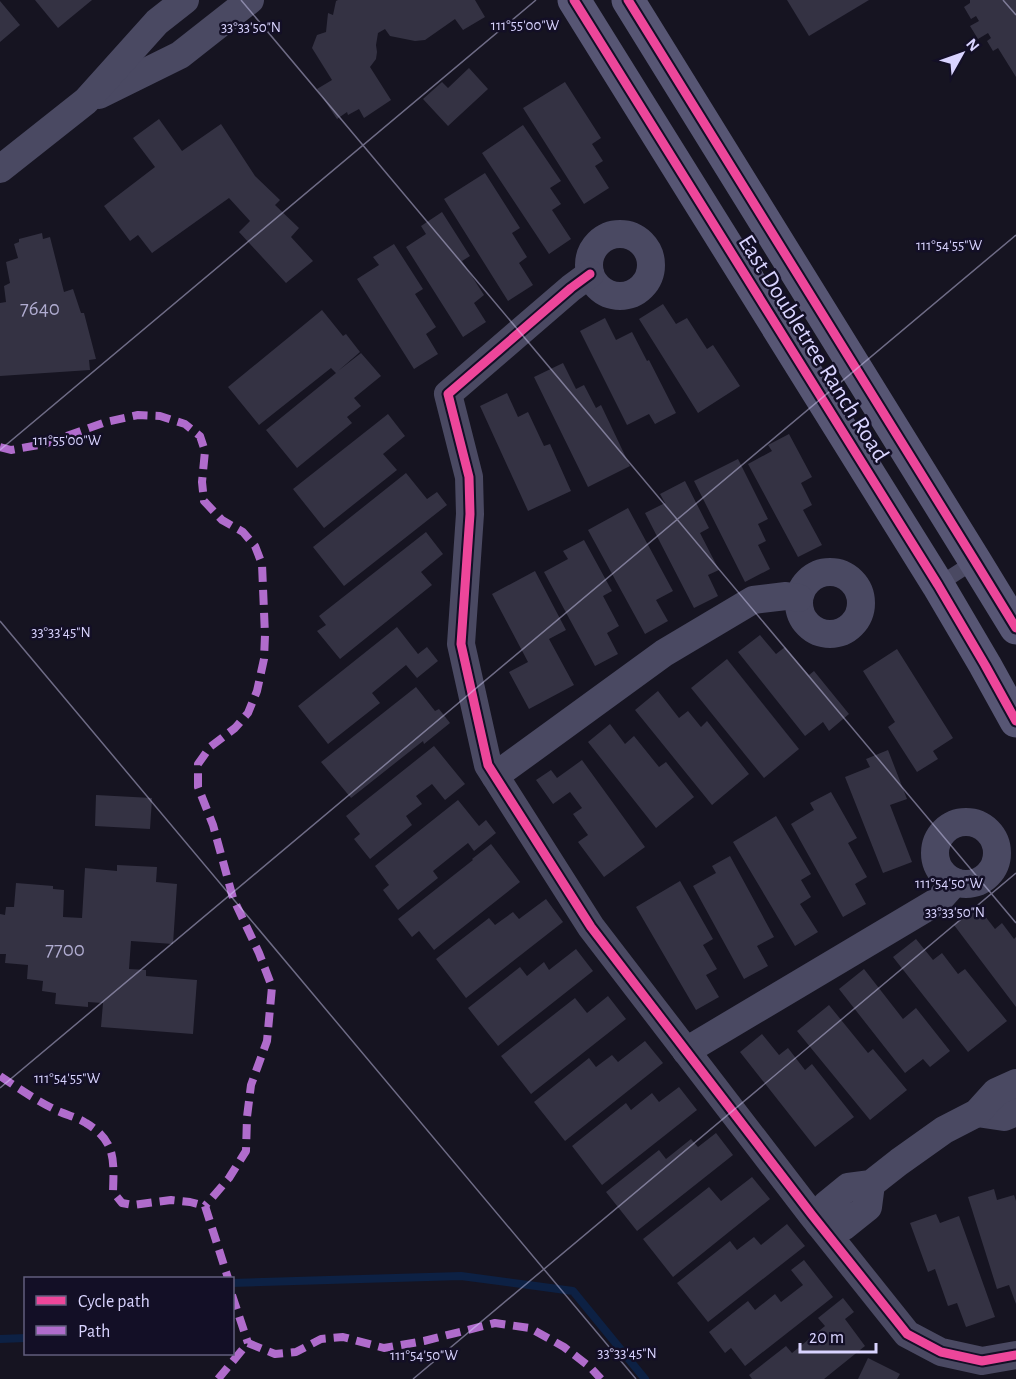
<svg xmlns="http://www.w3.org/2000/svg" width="1016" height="1379" font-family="'Alegreya Sans',sans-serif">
	<rect width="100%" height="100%" fill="#161421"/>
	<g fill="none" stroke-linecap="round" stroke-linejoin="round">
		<g stroke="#0d2144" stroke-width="8">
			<path d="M232,1283L461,1276L573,1291L645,1379"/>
			<path d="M0,1339L26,1338"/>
		</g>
	</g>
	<g fill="#343243">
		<path d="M35,0H92L58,28Z"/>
		<path d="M338,0H475L485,17L463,30L455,19L425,40L415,41L390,36L385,29L378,33L376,45L377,52L376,59L370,67L391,100L364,118L359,109L348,115L347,112L337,119L317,89L332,80L312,48L317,35L326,32L328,13L333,15L336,1Z"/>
		<path d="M787,0H869L809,36Z"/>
		<path d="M970,0H1016V77L998,48L993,51L987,41L991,38L988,33L978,39L970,26L979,21L976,16L971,19L964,7L970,3Z"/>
		<path d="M0,1L20,25L0,42Z"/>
		<path d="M469,68L488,89L448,126L423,99L442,82L448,88Z"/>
		<path d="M565,82L601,138L592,144L603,161L595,166L609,188L584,204L523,108Z"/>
		<path d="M159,119L182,151L221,124L255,176L280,200L275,205L299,228L291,237L313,261L286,283L239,232L250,221L229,198L152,253L138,235L130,241L104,206L155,167L133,138Z"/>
		<path d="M523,125L561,181L550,188L561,204L552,210L571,239L549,254L482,153Z"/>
		<path d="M485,173L520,228L512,233L527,257L519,263L533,285L508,301L444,199Z"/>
		<path d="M442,212L470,256L462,261L484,295L474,303L486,322L463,337L406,247L426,234L421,226Z"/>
		<path d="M42,233L43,239L50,237L64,292L73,289L81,313H84L96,359L89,360L90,370L0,376V303L6,302L4,286L10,283L6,262L18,258L14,244L19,242V239Z"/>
		<path d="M394,244L423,289L415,294L436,327L426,334L438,354L414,369L357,279L379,265L373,257Z"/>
		<path d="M663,304L676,324L687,318L707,349L713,345L740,386L698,413L639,319Z"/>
		<path d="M322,310L343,336L346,334L360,352L338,371L361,353L381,376L354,398L361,406L347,417L352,423L297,468L266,430L336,373L331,368L259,425L228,387Z"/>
		<path d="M605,318L616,340L632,332L647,361L649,360L676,413L655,424L649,414L627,425L580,331Z"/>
		<path d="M563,363L576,389L584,385L596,408L601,405L630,466L588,487L534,377Z"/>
		<path d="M507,393L518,417L528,412L544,446L550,444L571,491L528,511L480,406Z"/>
		<path d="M388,414L405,436L383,454L397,470L324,528L293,489Z"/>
		<path d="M789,434L812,477L801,483L812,505L803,510L822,545L798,557L748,464L772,451L768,445Z"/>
		<path d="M738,459L768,519L758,524L766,541L758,545L770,569L745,582L694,481Z"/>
		<path d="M406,473L427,499L437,492L447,505L344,586L313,547Z"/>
		<path d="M685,481L709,528L700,533L719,570L708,575L718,596L694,608L645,513L665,503L660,494Z"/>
		<path d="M628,508L673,591L656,600L668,621L645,634L588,530Z"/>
		<path d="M426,532L443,554L421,572L432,585L340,659L317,631L326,625L319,616Z"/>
		<path d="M584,540L612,591L603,596L619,626L607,633L618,654L595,666L544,572L568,559L563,551Z"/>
		<path d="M535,571L566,630L549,639L574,685L529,709L509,672L528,662L492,594Z"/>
		<path d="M397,627L418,654L427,647L438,661L417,678L406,665L372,693L380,703L328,744L298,706Z"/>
		<path d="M760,635L776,654L785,647L809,675L814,671L849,714L829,731L823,722L805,736L738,652Z"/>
		<path d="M897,649L953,738L933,751L938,759L917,772L888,727L895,722L863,671Z"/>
		<path d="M727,659L799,749L764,778L691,688Z"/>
		<path d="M416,687L435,711L439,709L450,723L424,744L423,741L351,798L321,762Z"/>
		<path d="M658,691L679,718L688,711L701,727L707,721L749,774L712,805L635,710Z"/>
		<path d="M610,724L625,744L634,736L659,767L666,762L694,797L656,828L588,742Z"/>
		<path d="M434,746L465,784L445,800L432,784L416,796L422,804L406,816L412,825L370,859L354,839L360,834L346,816Z"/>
		<path d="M888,750L907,799L890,805L912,862L883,873L845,777L870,767L866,759Z"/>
		<path d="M582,760L645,847L604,877L578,842L588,835L573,814L582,808L570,792L553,804L536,780L551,770L557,778Z"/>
		<path d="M831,792L857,838L848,843L867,877L855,884L866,904L843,917L791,824L814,810L810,803Z"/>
		<path d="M96,795L152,798L150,829L95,826Z"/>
		<path d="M458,800L479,826L486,820L496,833L474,851L468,843L433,871L438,878L398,910L383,890L389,885L375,866Z"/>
		<path d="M776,816L811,874L801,880L811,897L800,904L818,932L795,946L733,842Z"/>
		<path d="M491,844L520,882L434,950L419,931L412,937L398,919L473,860L472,859Z"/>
		<path d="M730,856L774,937L757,946L768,966L744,979L693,886L716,873L712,866Z"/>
		<path d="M117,865L157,867L156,882L177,884L173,944L131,941L129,969L146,970V976L197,980L193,1034L101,1027L103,1003L88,1002V1007L55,1004L56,993L42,991L43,981L27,979L28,965L5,963L6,954H0V914L5,915L6,907H14L16,883L53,886V889L64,890L63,917L82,918L85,868L117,871Z"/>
		<path d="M680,881L713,939L703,945L717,969L706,975L719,997L696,1010L636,907Z"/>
		<path d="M546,899L563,922L466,998L436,959L489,918L495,925L513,912L519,919Z"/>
		<path d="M978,907L995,929L1002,923L1014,939L1016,937V1007L954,925Z"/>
		<path d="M916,939L933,960L942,953L958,974L965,969L1007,1021L968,1052L893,957Z"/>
		<path d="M576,949L593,971L498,1046L468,1008L520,967L527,976L544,962L549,970Z"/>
		<path d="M864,969L903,1019L916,1008L950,1051L930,1067L923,1059L905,1073L839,989Z"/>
		<path d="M608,996L626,1019L531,1094L501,1056L575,998L587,1013Z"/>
		<path d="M829,1005L868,1053L873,1049L907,1090L870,1120L797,1031Z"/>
		<path d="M762,1034L779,1055L788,1048L805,1070L812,1064L854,1117L815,1147L740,1052Z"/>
		<path d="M645,1041L663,1063L565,1141L534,1102L589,1058L596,1067L612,1055L618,1062Z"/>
		<path d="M679,1087L697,1110L602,1185L572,1146L626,1103L631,1110L652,1093L659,1102Z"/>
		<path d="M716,1133L733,1155L637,1231L606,1192L659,1150L666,1159L691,1139L698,1147Z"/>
		<path d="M752,1177L770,1199L673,1277L643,1239L709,1187L721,1201Z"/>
		<path d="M994,1189L997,1200L1014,1195L1016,1201V1304L1009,1285L997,1289L968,1197Z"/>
		<path d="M936,1214L940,1223L959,1216L995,1317L966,1327L957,1303L948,1306L935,1269L928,1272L910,1223Z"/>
		<path d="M787,1224L805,1246L708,1322L677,1283L730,1241L737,1250L754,1237L761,1245Z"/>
		<path d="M804,1260L833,1297L745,1366L731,1348L725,1353L709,1332L748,1301L755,1310L775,1294L781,1302L803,1285L791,1270Z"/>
		<path d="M843,1298L854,1312L845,1319L865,1346L824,1379H752L749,1375L786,1346L792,1353L825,1326L818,1318Z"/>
		<path d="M868,1358L900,1374L897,1379H858Z"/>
	</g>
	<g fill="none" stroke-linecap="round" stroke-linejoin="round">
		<path stroke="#4a4962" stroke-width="15" d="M938,585L975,561"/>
		<g stroke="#4a4962" stroke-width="28">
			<path d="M99,95L180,55L250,0"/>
			<path d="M0,169L86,101L157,22L185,0"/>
			<circle cx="620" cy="265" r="31"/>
			<path d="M590,274L571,288L448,394L469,477L470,514L461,644L488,765L591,927L812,1215L907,1334L941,1352L982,1361L1016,1355"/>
			<circle cx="830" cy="603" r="31"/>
			<path d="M495,776L664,653L753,600L786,596L799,598"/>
			<circle cx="966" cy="853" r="31"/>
			<path d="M686,1051L938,901L955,882"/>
			<path d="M977,1113L1004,1117L1016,1112"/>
			<path d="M871,1184L868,1207L843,1227L819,1224L826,1205L848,1187L871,1184L899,1162L944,1130L977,1113L996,1092L1016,1083"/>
		</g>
		<g stroke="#575674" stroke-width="33">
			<path d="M574,0L938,585L985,665L1016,721"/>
			<path d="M628,0L975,561L1016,628"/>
		</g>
		<g stroke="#b06ccc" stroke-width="8" stroke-dasharray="15 8" stroke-linecap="butt">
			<path d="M0,447L11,450L44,444L106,422L138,415L160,416L185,424L200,436L205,451L202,482L204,501L222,520L243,532L255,546L262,564L265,635L264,659L257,691L248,713L235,728L210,747L198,764V787L213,825L233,898L259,953L272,987L267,1041L251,1085L247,1117L246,1151L229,1178L205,1206"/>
			<path d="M0,1076C18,1088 37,1101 56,1110C66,1115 77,1117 86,1123C116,1141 114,1160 113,1192L122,1203L133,1205L171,1200L190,1202L205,1206"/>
			<path d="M205,1206L228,1278"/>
			<path d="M232,1295L248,1343"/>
			<path d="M218,1379L248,1343L275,1354L296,1352L321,1339L343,1337L384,1348L424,1341L495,1323L530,1328L564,1347L590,1367L601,1379"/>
		</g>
		<g stroke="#130f26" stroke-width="13">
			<g id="cycleway">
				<path d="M574,0L938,585L985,665L1016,721"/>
				<path d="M628,0L975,561L1016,628"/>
				<path d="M590,274L571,288L448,394L469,477L470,514L461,644L488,765L591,927L812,1215L907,1334L941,1352L982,1361L1016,1355"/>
			</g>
		</g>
		<use href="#cycleway" stroke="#ed469a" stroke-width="9"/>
	</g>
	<path fill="none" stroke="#d9d4ff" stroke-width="1.5" stroke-opacity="0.45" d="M241,0L1016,923M1003,0L1016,15M0,450L536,0M0,621L636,1379M0,1088L1016,235M413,1379L1016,873"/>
	<g text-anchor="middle" stroke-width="5" stroke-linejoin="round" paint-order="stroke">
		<g font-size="21" fill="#b0acd0">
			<text x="40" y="315">7640</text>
			<text x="65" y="956">7700</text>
		</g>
		<g font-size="24" fill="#d9d4ff" stroke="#130f26">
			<text transform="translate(814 348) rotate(58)" y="8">East Doubletree Ranch Road</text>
		</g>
	</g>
	<g font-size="15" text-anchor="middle" fill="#d9d4ff" stroke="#130f26" stroke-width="5" stroke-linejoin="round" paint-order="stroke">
		<text x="525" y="30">111°55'00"W</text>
		<text x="251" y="32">33°33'50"N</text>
		<text x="949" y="250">111°54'55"W</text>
		<text x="67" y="445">111°55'00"W</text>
		<text x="61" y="637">33°33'45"N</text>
		<text x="949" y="888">111°54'50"W</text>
		<text x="955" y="917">33°33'50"N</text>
		<text x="67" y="1083">111°54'55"W</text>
		<text x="627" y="1358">33°33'45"N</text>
		<text x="424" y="1360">111°54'50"W</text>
	</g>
	<rect x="24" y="1277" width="210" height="78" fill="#130f26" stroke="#625e7d" stroke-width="1.5"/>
	<rect x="36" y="1296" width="30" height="9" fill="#ed469a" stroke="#625e7d" stroke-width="1.5"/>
	<text x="78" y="1307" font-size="18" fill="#d9d4ff">Cycle path</text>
	<rect x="36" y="1326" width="30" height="9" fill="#b06ccc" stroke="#625e7d" stroke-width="1.5"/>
	<text x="78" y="1337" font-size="18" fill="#d9d4ff">Path</text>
	<g transform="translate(962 54) rotate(50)" stroke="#130f26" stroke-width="4.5" paint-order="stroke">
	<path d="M0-4.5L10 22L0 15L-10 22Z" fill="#d9d4ff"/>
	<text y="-9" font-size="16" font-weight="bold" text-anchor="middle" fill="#d9d4ff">N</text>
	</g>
	<path d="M800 1343v9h76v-9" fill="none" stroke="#d9d4ff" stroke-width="3"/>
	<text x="809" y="1343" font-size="18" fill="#d9d4ff" stroke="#130f26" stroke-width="4.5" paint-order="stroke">20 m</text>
</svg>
